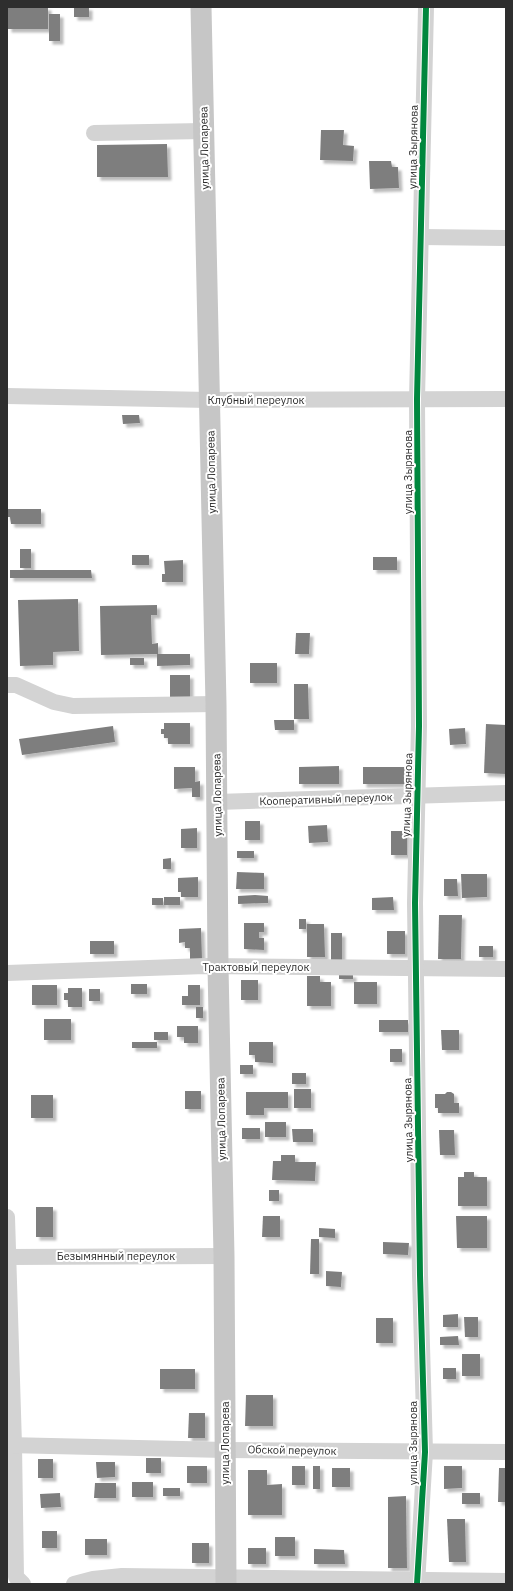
<svg xmlns="http://www.w3.org/2000/svg" width="513" height="1591" font-family="'IBM Plex Sans',sans-serif">
	<defs>
		<filter id="shadow"><feDropShadow dx="3.5" dy="3.5" stdDeviation="1" flood-color="#0004"/></filter>
	</defs>
	<rect width="100%" height="100%" fill="#fff"/>
	<g fill="#7e7e7e" filter="url(#shadow)">
		<rect x="8" y="7" width="40" height="22"/>
		<rect x="74" y="7" width="15" height="10"/>
		<rect x="49" y="14" width="11" height="27"/>
		<path d="M321,130H344L343,145L354,146L353,161L320,160Z"/>
		<path d="M167,144L168,177H97V145Z"/>
		<path d="M369,161H391L392,167H398L399,188L370,189Z"/>
		<path d="M122,415H139L140,423L123,424Z"/>
		<path d="M7,509H41V524H11L10,517H7Z"/>
		<rect x="20" y="549" width="11" height="19"/>
		<rect x="132" y="555" width="17" height="10"/>
		<rect x="373" y="557" width="24" height="13"/>
		<path d="M183,560V582H162V574H165L164,561Z"/>
		<path d="M10,570H91L92,578H10Z"/>
		<path d="M78,599L79,651L53,652V665L20,666L18,600Z"/>
		<path d="M157,605V615H151L152,644L158,643V654L101,655L100,606Z"/>
		<path d="M296,633H310L309,654H295Z"/>
		<path d="M157,654H190V665L157,666Z"/>
		<rect x="130" y="658" width="14" height="7"/>
		<rect x="250" y="663" width="27" height="20"/>
		<rect x="170" y="675" width="20" height="22"/>
		<path d="M294,684H308L309,719H294Z"/>
		<path d="M274,720H294V730H275Z"/>
		<path d="M164,723H190V744H168V738H164V734H161V729H164Z"/>
		<path d="M486,724L506,725V774L484,773Z"/>
		<path d="M113,726L115,742L22,755L19,739Z"/>
		<path d="M465,728L466,744L450,745L449,729Z"/>
		<path d="M339,766V784H299V767Z"/>
		<path d="M174,767H195V782L200,781V797H192V788L174,789Z"/>
		<rect x="363" y="767" width="42" height="17"/>
		<rect x="245" y="821" width="15" height="19"/>
		<path d="M327,825L328,842L309,843L308,826Z"/>
		<path d="M197,828V848H181V829Z"/>
		<rect x="391" y="831" width="16" height="24"/>
		<rect x="237" y="851" width="17" height="7"/>
		<path d="M171,858V869H163V859Z"/>
		<path d="M237,872L264,873V889H236Z"/>
		<path d="M461,874H487V897L462,898Z"/>
		<path d="M198,877V897H181V892H178V878Z"/>
		<path d="M444,879H457L458,896H444Z"/>
		<path d="M255,895L268,896V903L238,904V896Z"/>
		<rect x="164" y="897" width="16" height="8"/>
		<path d="M393,897L394,910H372V898Z"/>
		<rect x="152" y="898" width="11" height="7"/>
		<path d="M439,915H462L461,959H438Z"/>
		<rect x="299" y="919" width="7" height="10"/>
		<path d="M244,923H264V932H259V938H264V950L244,949Z"/>
		<path d="M307,924H324L325,957H307Z"/>
		<path d="M201,928L202,959H190V948H185V942L179,943V929Z"/>
		<rect x="387" y="931" width="18" height="23"/>
		<rect x="331" y="933" width="11" height="27"/>
		<rect x="90" y="941" width="24" height="13"/>
		<rect x="479" y="946" width="14" height="11"/>
		<rect x="339" y="974" width="14" height="5"/>
		<path d="M307,976H320V982H331V1006H307Z"/>
		<rect x="241" y="980" width="17" height="20"/>
		<rect x="354" y="982" width="23" height="22"/>
		<rect x="131" y="984" width="16" height="10"/>
		<rect x="32" y="985" width="25" height="20"/>
		<path d="M188,985H200V1005H182V996H188Z"/>
		<path d="M68,988H82V1007H68V1000H64V993H68Z"/>
		<rect x="89" y="989" width="11" height="12"/>
		<rect x="196" y="1007" width="7" height="11"/>
		<rect x="44" y="1019" width="27" height="21"/>
		<rect x="379" y="1020" width="29" height="12"/>
		<path d="M177,1026H198V1043H184V1037H177Z"/>
		<path d="M441,1030H459V1050H442Z"/>
		<rect x="154" y="1032" width="14" height="8"/>
		<rect x="132" y="1042" width="25" height="6"/>
		<path d="M249,1042H273V1063L255,1062V1055H249Z"/>
		<rect x="390" y="1049" width="12" height="13"/>
		<rect x="240" y="1065" width="13" height="9"/>
		<rect x="292" y="1073" width="14" height="11"/>
		<rect x="294" y="1089" width="17" height="19"/>
		<rect x="185" y="1091" width="16" height="18"/>
		<path d="M246,1092H288V1108H264V1115H246Z"/>
		<path d="M447,1092H451L454,1094V1103H459V1113H438V1108H435V1094H445Z"/>
		<rect x="31" y="1095" width="22" height="23"/>
		<rect x="265" y="1122" width="21" height="15"/>
		<rect x="242" y="1128" width="18" height="11"/>
		<path d="M292,1129H313V1142H293Z"/>
		<path d="M439,1130H454L455,1155H440Z"/>
		<path d="M281,1155H295V1162H316L315,1181L272,1180L273,1161H281Z"/>
		<path d="M464,1172H474V1177H487V1206H458V1177H464Z"/>
		<rect x="269" y="1190" width="10" height="11"/>
		<rect x="36" y="1207" width="17" height="30"/>
		<path d="M263,1216H280V1237H262Z"/>
		<path d="M456,1216H487V1248H457Z"/>
		<path d="M319,1228L335,1229V1238L319,1237Z"/>
		<path d="M311,1239H319V1274H310Z"/>
		<path d="M383,1242L409,1243L408,1255L383,1254Z"/>
		<path d="M326,1271L342,1272L341,1287L326,1286Z"/>
		<path d="M458,1314V1327H443V1315Z"/>
		<path d="M464,1317H478V1337H465Z"/>
		<rect x="376" y="1318" width="17" height="25"/>
		<path d="M458,1336L459,1345H440V1337Z"/>
		<rect x="462" y="1354" width="18" height="22"/>
		<rect x="443" y="1368" width="13" height="11"/>
		<rect x="160" y="1369" width="35" height="20"/>
		<path d="M246,1395H273V1426H245Z"/>
		<path d="M189,1413H205V1438H188Z"/>
		<rect x="146" y="1458" width="15" height="15"/>
		<rect x="38" y="1459" width="15" height="19"/>
		<path d="M96,1462H115V1477L97,1478Z"/>
		<rect x="187" y="1466" width="20" height="17"/>
		<rect x="292" y="1466" width="13" height="19"/>
		<rect x="313" y="1466" width="7" height="23"/>
		<path d="M444,1466H462V1488L444,1489Z"/>
		<rect x="332" y="1468" width="18" height="19"/>
		<path d="M499,1468H506V1502H498Z"/>
		<path d="M248,1470H267V1485L282,1484V1515H248Z"/>
		<rect x="132" y="1482" width="21" height="15"/>
		<path d="M95,1483H116V1498H94Z"/>
		<rect x="163" y="1488" width="17" height="8"/>
		<path d="M60,1493L61,1507L41,1508L40,1494Z"/>
		<rect x="462" y="1493" width="18" height="11"/>
		<path d="M406,1496L407,1568H388V1497Z"/>
		<path d="M447,1519H465L466,1562H449Z"/>
		<rect x="42" y="1531" width="15" height="17"/>
		<rect x="275" y="1537" width="20" height="19"/>
		<rect x="85" y="1539" width="22" height="16"/>
		<rect x="192" y="1543" width="17" height="20"/>
		<rect x="248" y="1548" width="18" height="16"/>
		<path d="M314,1549L344,1550L345,1564H314Z"/>
	</g>
	<g fill="none" stroke-linecap="round" stroke-linejoin="round">
		<g stroke="#d3d3d3" stroke-width="16">
			<path d="M94,133L203,131"/>
			<path d="M421,237L506,238"/>
			<path d="M7,396L209,400L506,399"/>
			<path d="M7,685H16L54,702L73,706L216,704"/>
			<path d="M217,802L506,793"/>
			<path d="M7,973L205,966L506,969"/>
			<path d="M7,1217L14,1445L16,1577L23,1584"/>
			<path d="M8,1257L224,1256"/>
			<path d="M7,1445L225,1450L506,1452"/>
			<path d="M74,1584L93,1579L122,1576L506,1581"/>
			<path d="M417,1584L425,1452L420,1275L415,903L419,726L417,399L426,7"/>
		</g>
		<path stroke="#c6c6c6" stroke-width="21" d="M201,7L216,704L218,967L224,1256L226,1584"/>
		<g stroke="#fff" stroke-width="8">
			<path id="cycleway" d="M417,1584L425,1452L420,1275L415,903L419,726L417,399L426,7"/>
		</g>
		<use href="#cycleway" stroke="#00873e" stroke-width="6"/>
	</g>
	<g text-anchor="middle" stroke-width="4" stroke-linejoin="round" paint-order="stroke">
		<g font-size="11" fill="#2e2e2e" stroke="#fff">
			<text transform="translate(413 147) rotate(-89)" y="4">улица Зырянова</text>
			<text transform="translate(204 148) rotate(-91)" y="4">улица Лопарева</text>
			<text x="256" y="404">Клубный переулок</text>
			<text transform="translate(211 472) rotate(-91)" y="4">улица Лопарева</text>
			<text transform="translate(408 472) rotate(-90)" y="4">улица Зырянова</text>
			<text transform="translate(217 795) rotate(-91)" y="4">улица Лопарева</text>
			<text transform="translate(407 795) rotate(-88)" y="4">улица Зырянова</text>
			<text transform="translate(326 799) rotate(-2)" y="4">Кооперативный переулок</text>
			<text x="256" y="971">Трактовый переулок</text>
			<text transform="translate(221 1119) rotate(-91)" y="4">улица Лопарева</text>
			<text transform="translate(408 1120) rotate(-91)" y="4">улица Зырянова</text>
			<text x="116" y="1260">Безымянный переулок</text>
			<text transform="translate(225 1443) rotate(-90)" y="4">улица Лопарева</text>
			<text transform="translate(413 1443) rotate(-90)" y="4">улица Зырянова</text>
			<text transform="translate(292 1450) rotate(1)" y="4">Обской переулок</text>
		</g>
	</g>
	<rect width="513" height="1591" fill="none" stroke="#2e2e2e" stroke-width="16"/>
</svg>
